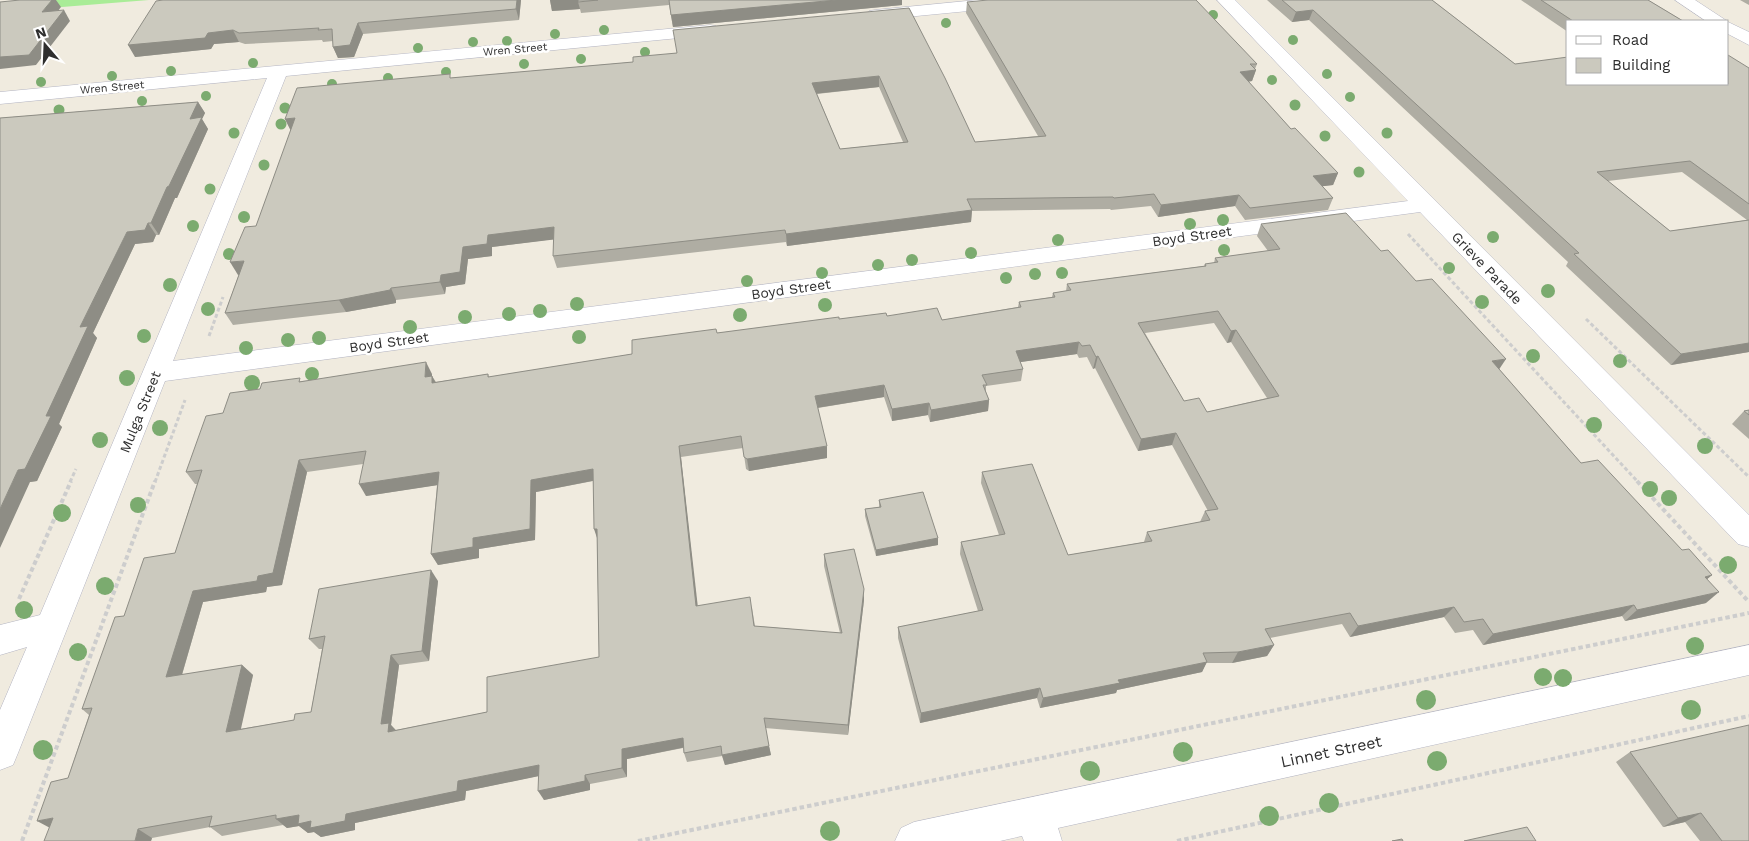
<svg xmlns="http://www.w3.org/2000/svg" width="1749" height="841" font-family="'Work Sans',sans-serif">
	<rect width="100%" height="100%" fill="#f0ebdf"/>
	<path fill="#a9ec97" d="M57,0H149L0,12V6Z"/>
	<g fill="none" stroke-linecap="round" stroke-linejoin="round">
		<g stroke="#b3b4c2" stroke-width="1">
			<g id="minor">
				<path d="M977,0H1038L1036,4L1030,5L875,20L869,19L866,15L869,11L875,10Z"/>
				<path d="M1217,0H1235L1749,515V547L1738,544L1420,212L165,381L18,753L13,765L0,770V710L27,647L0,655V625L40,615L267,78L0,104V92L710,25L716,26L719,30L716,34L710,35L286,76L173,361L1408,201Z"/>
				<path d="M1675,0H1695L1727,21H1706Z"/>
				<path d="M1728,22L1749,32V45L1728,34Z"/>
				<path d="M1749,645V675L1058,828L1062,841H1024L1022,836L1000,841H895L901,828L914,822Z"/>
			</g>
		</g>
		<g stroke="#cdcdcd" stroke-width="3" stroke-dasharray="4 2.5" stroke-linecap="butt">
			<path d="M1408,234L1638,482"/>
			<path d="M1586,319L1749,477"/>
			<path d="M209,336L223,297"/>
			<path d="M70,482L76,469"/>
			<path d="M155,482L185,400"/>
		</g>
		<g stroke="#cdcdcd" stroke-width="4" stroke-dasharray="4.5 3" stroke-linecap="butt">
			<path d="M1637,481L1749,602"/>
			<path d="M19,599L71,481"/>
			<path d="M22,841L155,481"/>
			<path d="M638,841L1749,613"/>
			<path d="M1177,841L1749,716"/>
		</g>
		<use href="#minor" fill="#fff" fill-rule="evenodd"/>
	</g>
	<g fill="#7bab6f">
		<circle cx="1213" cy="15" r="5"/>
		<circle cx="946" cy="23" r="5"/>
		<circle cx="604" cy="30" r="5"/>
		<circle cx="555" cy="34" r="5"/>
		<circle cx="1293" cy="40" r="5"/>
		<circle cx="507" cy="41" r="5"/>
		<circle cx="473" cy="42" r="5"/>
		<circle cx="418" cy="48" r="5"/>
		<circle cx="645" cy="52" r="5"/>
		<circle cx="581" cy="59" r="5"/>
		<circle cx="253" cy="63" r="5"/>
		<circle cx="524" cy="64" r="5"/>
		<circle cx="171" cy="71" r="5"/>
		<circle cx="446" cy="72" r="5"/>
		<circle cx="1327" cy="74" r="5"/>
		<circle cx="112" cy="76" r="5"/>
		<circle cx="388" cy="78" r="5"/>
		<circle cx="1272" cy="80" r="5"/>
		<circle cx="41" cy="82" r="5"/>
		<circle cx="332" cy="84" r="5"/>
		<circle cx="206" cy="96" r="5"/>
		<circle cx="1350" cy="97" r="5"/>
		<circle cx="142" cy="101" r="5"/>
		<circle cx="1295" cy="105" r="5.5"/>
		<circle cx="285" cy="108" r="5.5"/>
		<circle cx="59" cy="110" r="5.5"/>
		<circle cx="281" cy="124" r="5.5"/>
		<circle cx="234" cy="133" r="5.5"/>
		<circle cx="1387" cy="133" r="5.5"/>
		<circle cx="1325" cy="136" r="5.5"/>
		<circle cx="264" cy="165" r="5.5"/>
		<circle cx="1359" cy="172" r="5.5"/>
		<circle cx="210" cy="189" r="5.5"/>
		<circle cx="244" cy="217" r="6"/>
		<circle cx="1223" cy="220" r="6"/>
		<circle cx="1190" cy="224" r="6"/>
		<circle cx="193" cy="226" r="6"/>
		<circle cx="1493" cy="237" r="6"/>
		<circle cx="1058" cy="240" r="6"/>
		<circle cx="1224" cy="250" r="6"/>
		<circle cx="971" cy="253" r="6"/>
		<circle cx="229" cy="254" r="6"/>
		<circle cx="912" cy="260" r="6"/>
		<circle cx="878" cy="265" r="6"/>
		<circle cx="1449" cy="268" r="6"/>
		<circle cx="822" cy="273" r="6"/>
		<circle cx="1062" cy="273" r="6"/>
		<circle cx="1035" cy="274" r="6"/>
		<circle cx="1006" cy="278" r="6"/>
		<circle cx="747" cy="281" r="6"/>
		<circle cx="170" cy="285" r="7"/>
		<circle cx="1548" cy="291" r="7"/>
		<circle cx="1482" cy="302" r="7"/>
		<circle cx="577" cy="304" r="7"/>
		<circle cx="825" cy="305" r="7"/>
		<circle cx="208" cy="309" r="7"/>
		<circle cx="540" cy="311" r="7"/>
		<circle cx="509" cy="314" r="7"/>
		<circle cx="740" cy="315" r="7"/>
		<circle cx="465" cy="317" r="7"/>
		<circle cx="410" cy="327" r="7"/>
		<circle cx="144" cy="336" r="7"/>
		<circle cx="579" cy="337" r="7"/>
		<circle cx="319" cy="338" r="7"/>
		<circle cx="288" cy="340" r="7"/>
		<circle cx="246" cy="348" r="7"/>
		<circle cx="1533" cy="356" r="7"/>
		<circle cx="1620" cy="361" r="7"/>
		<circle cx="312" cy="374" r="7"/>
		<circle cx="127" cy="378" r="8"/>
		<circle cx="252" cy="383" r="8"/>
		<circle cx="1594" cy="425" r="8"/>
		<circle cx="160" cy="428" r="8"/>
		<circle cx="100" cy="440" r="8"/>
		<circle cx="1705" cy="446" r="8"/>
		<circle cx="1650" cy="489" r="8"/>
		<circle cx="1669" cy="498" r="8"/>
		<circle cx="138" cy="505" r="8"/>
		<circle cx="62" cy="513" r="9"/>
		<circle cx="1728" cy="565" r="9"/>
		<circle cx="105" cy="586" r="9"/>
		<circle cx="24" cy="610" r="9"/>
		<circle cx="1695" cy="646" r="9"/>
		<circle cx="78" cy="652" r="9"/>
		<circle cx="1543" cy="677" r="9"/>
		<circle cx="1563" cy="678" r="9"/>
		<circle cx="1426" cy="700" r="10"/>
		<circle cx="1691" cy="710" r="10"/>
		<circle cx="43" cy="750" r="10"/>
		<circle cx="1183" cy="752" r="10"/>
		<circle cx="1437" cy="761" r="10"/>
		<circle cx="1090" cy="771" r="10"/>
		<circle cx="1329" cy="803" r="10"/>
		<circle cx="1269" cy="816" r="10"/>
		<circle cx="830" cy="831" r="10"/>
	</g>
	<g fill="#afada3" fill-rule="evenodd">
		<path d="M521,0L519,20L363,34L354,57L338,58L333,47V41L323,42L322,40L245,44L239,42L214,44L211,49L135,57L156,1Z"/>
		<path d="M550,0H902V5L673,27L669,5L581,13L580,9L552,11Z"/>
		<path d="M1267,0H1432L1515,64L1749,68V352L1671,365L1566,266L1568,262L1309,20L1292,22ZM1682,172L1747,220L1670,231L1608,181Z"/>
		<path d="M1521,0H1648L1683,21H1568V32Z"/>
		<path d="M1740,0H1749V5Z"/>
		<path d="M967,2L1257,64L1255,69L1256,70L1252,81L1248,82L1291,129L1338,173L1333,185L1322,186L1333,198L1328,210L1245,220L1235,206L1158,217L1151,206L1111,210L1110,209L972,211L971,222L787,246L786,242L557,268L553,256L554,239L492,247V256L468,259L465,284L446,287L445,294L396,300V303L346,312L233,325L225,313L239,274L238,275L291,131L285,119L451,78L633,62L677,53L909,8L975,142L1038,136L966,13ZM879,87L903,142L840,149L817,94Z"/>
		<path d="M198,102L205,113L202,119L208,129L177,198H175L159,235H156L153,242L135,244L93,333L97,338L59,424L62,427L37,481L30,482L0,118Z"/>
		<path d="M1261,224L1381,251L1416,281L1499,369L1581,463L1682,550L1712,575L1707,579L1706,603L1625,621L1622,616L1483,645L1473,630L1455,633L1444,617L1350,637L1342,624L1270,638L1274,645L1267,656L1232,663H1206L1202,672L1117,690L1116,693L1040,708L1037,698L920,723L898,638V627L978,611L960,554L961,542L999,535L981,483L982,472L1068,555L1144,542L1147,532L1200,522L1205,511H1208L1172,445L1138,451L1095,368L1093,369L1087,357L1079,358L1077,354L1020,362L1023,369L1021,381L986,386V392L989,400L988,411L930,422L928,415L892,421L884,397L818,408L827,458L749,471L746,469L743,448L681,457L697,606L752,608L755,626L840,633L824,566V554L864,600L848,735L765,728L771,755L725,765L722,756L687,762L684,753L683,748L627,759V777L590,784V790L544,800L538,776L466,791L465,800L355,823V830L321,837L314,832L308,833L299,826L287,828L283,825L222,836L210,827L152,838L151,841L68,778L89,715L82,709L124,616L175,553L197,484H195L186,472L223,413L260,389L302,381L432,374V376L436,382L488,374L489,377L632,354L717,333L839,319L887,316L942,320L1018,307L1019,302L1052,297L1053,293L1066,291L1067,284L1204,266L1205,264L1214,263L1215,258L1268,251L1257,236ZM1214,323L1227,343L1231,342L1267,398L1207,412L1184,401L1145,333ZM363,464L366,496L437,485L431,554L438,565L479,558V549L535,540L536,492L593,481L597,537L599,657L487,712L396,730L391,725L399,665L429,661L438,581L309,639L319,649H322L311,712L294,720L240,729L253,675L242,665L182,675L203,602L266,592L267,587L282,585L307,472Z"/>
		<path d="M1749,410V439L1732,424L1744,411Z"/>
		<path d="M879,500L938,538V545L876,556L865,516V509L879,507Z"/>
		<path d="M1630,752L1749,841H1700L1685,822L1663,827L1616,762Z"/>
	</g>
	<g fill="#8e8d85">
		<path d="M52,0H56L61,7L49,23L42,12Z"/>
		<path d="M517,0H521L519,20L516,9Z"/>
		<path d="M550,0H579L578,2L580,9L552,11Z"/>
		<path d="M837,0H902V5L673,27L671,15Z"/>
		<path d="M64,10L70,21L36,65L0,69V57Z"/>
		<path d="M1313,10L1309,20L1292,22L1296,12Z"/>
		<path d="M358,23L363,34L354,57L338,58L333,47Z"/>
		<path d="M233,30L239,42L214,44L211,49L135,57L128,45L208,33Z"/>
		<path d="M1256,70L1252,81L1236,83L1240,72Z"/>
		<path d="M879,76V87L813,94L812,83Z"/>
		<path d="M198,102L205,113L202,119L208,129L177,198H175L159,235L151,223L167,187L190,119Z"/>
		<path d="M295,118L291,131L285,119Z"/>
		<path d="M1338,173L1333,185L1308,188L1313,176Z"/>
		<path d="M1239,195L1235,206L1158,217L1161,205Z"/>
		<path d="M972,210L971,222L787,246L786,234Z"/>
		<path d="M148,223L156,235L153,242L135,244L93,333L97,338L59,424L62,427L37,481L30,482L0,548V509L18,470L46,416L80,327L127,232Z"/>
		<path d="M554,227L558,239L492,247V256L468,259L465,284L446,287L445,294L440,282L441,275L463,247L488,235Z"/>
		<path d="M244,261L252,273L238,275L230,262Z"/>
		<path d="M391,288L396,300V303L346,312L339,300Z"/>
		<path d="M1236,330L1231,342L1227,343L1231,331Z"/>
		<path d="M1079,342L1077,354L1014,363L1016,351Z"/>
		<path d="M1749,343V352L1671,365L1681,354Z"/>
		<path d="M1098,356L1095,368L1093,369L1096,357Z"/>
		<path d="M1506,359L1498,371L1492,361Z"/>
		<path d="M426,362L432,374L431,389L425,377Z"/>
		<path d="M432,376L438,387L432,383Z"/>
		<path d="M884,385V397L816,408L815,396Z"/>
		<path d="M989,400L988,411L930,422L931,410Z"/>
		<path d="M929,403L928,415L892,421V409Z"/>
		<path d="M1176,433L1172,445L1138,451L1141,439Z"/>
		<path d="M679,446L681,457L699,617L696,606Z"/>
		<path d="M827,446V458L749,471L747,459Z"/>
		<path d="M299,460L307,472L282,585L267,587L266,592L203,602L178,688L166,677L193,591L258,576Z"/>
		<path d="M593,469L597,480L536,492L535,540L479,549V558L438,565L431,554L473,538L531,480Z"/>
		<path d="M439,472L445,484L366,496L359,484Z"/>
		<path d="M594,529H597L598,541Z"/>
		<path d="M938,538V545L876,556V550Z"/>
		<path d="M431,570L438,581L429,661L422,651Z"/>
		<path d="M1712,575L1699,586L1705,577Z"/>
		<path d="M864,589V600L848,735V725Z"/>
		<path d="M1719,592L1706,603L1625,621L1637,610Z"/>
		<path d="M1634,605L1622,616L1483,645L1493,634Z"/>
		<path d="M1454,607L1444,617L1350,637L1358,626Z"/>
		<path d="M1274,645L1267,656L1232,663L1238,652Z"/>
		<path d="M391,655L399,665L391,725L398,733L397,742L381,724Z"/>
		<path d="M1207,662L1202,672L1117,690L1116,693L1040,708L1043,698L1118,680Z"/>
		<path d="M242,665L253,675L238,742L226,732Z"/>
		<path d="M1040,688L1037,698L920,723L921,713Z"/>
		<path d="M683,738L686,747L627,759V777L622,768V749Z"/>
		<path d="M769,746L771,755L725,765L722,755Z"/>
		<path d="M539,765L544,775L466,791L465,800L355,823V830L321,837L314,832L308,833L299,826L287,828L276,819L299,815L346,814L458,781Z"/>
		<path d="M585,775L590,784V790L544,800L538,791Z"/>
		<path d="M1701,813L1685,822L1663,827L1678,818Z"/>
		<path d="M53,818L52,829L37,821Z"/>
		<path d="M138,829L152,838L151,841H135Z"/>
	</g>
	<g fill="#cbc9be" stroke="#8e8d85" fill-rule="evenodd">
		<path d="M20,0H52L42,12L64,10L29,55L0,57V2Z"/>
		<path d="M163,0H517L516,9L358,23L350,45L333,47L332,29L318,30L319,28L239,33L233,30L208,33L205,38L128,45L156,1Z"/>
		<path d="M578,0H598L578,2Z"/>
		<path d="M669,0H837L671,15Z"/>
		<path d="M988,0H1196L1257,64H1250L1256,70L1240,72L1291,129L1295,128L1338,173L1313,176L1333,198L1250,208L1239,195L1161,205L1154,194L1114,198L1113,197L967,199L972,210L786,234L785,230L553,256L554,227L488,235L487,244L463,247L460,272L441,275L440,282L391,288L390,290L339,300L225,313L244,261L230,262L245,227L256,226L295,118L285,119L297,88L450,74V78L633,62V57L677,53L673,30L909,8L945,78L975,142L1046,136L967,2ZM879,76L908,142L840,149L812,83Z"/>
		<path d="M1282,0H1432L1515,64L1568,57V84H1728V55L1749,68V204L1690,161L1597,172L1670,231L1749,220V343L1681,354L1574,254L1579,253L1313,10L1296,12Z"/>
		<path d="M1541,0H1648L1683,21H1573Z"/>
		<path d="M198,102L190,119L202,117L169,186L167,187L151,223H148L145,230L127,232L80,327L88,326L46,416H51L25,469L18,470L0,509V118Z"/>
		<path d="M1346,213L1381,251L1388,250L1416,281L1432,279L1506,359L1492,361L1581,463L1598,460L1682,550L1689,549L1712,575L1705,577L1719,592L1637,610L1634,605L1493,634L1483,619L1464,622L1454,607L1358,626L1350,613L1265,629L1274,645L1238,652L1203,653L1207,662L1118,680L1120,683L1043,698L1040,688L921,713L898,627L983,610L961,542L1005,534L982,472L1032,464L1068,555L1152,541L1147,532L1210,520L1205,511L1218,509L1176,433L1141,439L1098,356L1096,357L1090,345L1082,346L1079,342L1016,351L1023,369L982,375L987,385H983L989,400L931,410L929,403L892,409L884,385L815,396L827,446L747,459L744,457L741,436L679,446L696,606L750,597L754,626L842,633L824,554L854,549L864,589L848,725L764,718L769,746L722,755L721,746L684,753L683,738L622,749V768L585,775V781L538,791L539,765L458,781L457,791L346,814L345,821L310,828L311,821L298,824L299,815L276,819V815L209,827L212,816L138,829L135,841H44L53,818L37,821L51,782L68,778L92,708L82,709L115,617L124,616L144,558L175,553L202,470L186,472L206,416L223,413L230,393L260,389L262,383L300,378L299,382L426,362L425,377L432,376V383L488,374V377L632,354V340L716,329L717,333L839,317V319L886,313L887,316L937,308L942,320L1021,307L1019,302L1055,297L1053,293L1071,290L1067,284L1206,266L1205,264L1218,262L1215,258L1280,249L1261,224ZM1218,311L1231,331L1236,330L1279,396L1207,412L1199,398L1184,401L1138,323ZM366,451L359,484L439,472L431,554L473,547V538L530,529L531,480L593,469L594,529H597L599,657L487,677V712L388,732L389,723L381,724L391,655L422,651L431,570L319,589L309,639L325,636L311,712L295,714L294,720L226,732L242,665L166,677L193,591L257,581L258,576L273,573L299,460Z"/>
		<path d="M1749,410V415L1744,411Z"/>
		<path d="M923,492L938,538L876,550L865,509L881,507L879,500Z"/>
		<path d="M1749,725V841H1722L1701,813L1678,818L1630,752Z"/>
		<path d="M1527,827L1536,841H1464Z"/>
		<path d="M1402,839L1403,841H1392Z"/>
	</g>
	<g text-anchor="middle" stroke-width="5" stroke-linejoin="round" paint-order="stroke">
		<g font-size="11" fill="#2e2e2e" stroke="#fff">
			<text transform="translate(515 49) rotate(-5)" y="4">Wren Street</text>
			<text transform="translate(112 87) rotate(-5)" y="4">Wren Street</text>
		</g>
		<g font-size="14" fill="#2e2e2e" stroke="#fff">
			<text transform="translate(1192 236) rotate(-8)" y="5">Boyd Street</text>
			<text transform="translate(1487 268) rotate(46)" y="5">Grieve Parade</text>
			<text transform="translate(791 289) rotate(-8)" y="5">Boyd Street</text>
			<text transform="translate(389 342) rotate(-8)" y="5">Boyd Street</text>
			<text transform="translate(140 412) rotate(-68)" y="5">Mulga Street</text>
		</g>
		<g font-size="16" fill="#2e2e2e" stroke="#fff">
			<text transform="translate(1331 751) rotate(-12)" y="6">Linnet Street</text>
		</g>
	</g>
	<rect x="1566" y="20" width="162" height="65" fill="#ffffff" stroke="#ababab"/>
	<rect x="1576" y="36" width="25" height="8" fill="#ffffff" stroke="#ababab"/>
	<text x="1612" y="45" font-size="15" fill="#2e2e2e">Road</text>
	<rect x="1576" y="58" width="25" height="15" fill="#cbc9be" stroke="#ababab"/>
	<text x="1612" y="70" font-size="15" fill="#2e2e2e">Building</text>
	<g transform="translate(45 45) rotate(341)" stroke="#ffffff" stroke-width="4" paint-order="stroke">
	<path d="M0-4L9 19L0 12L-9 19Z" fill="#2e2e2e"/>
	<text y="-8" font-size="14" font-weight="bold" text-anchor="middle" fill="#2e2e2e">N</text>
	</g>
</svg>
